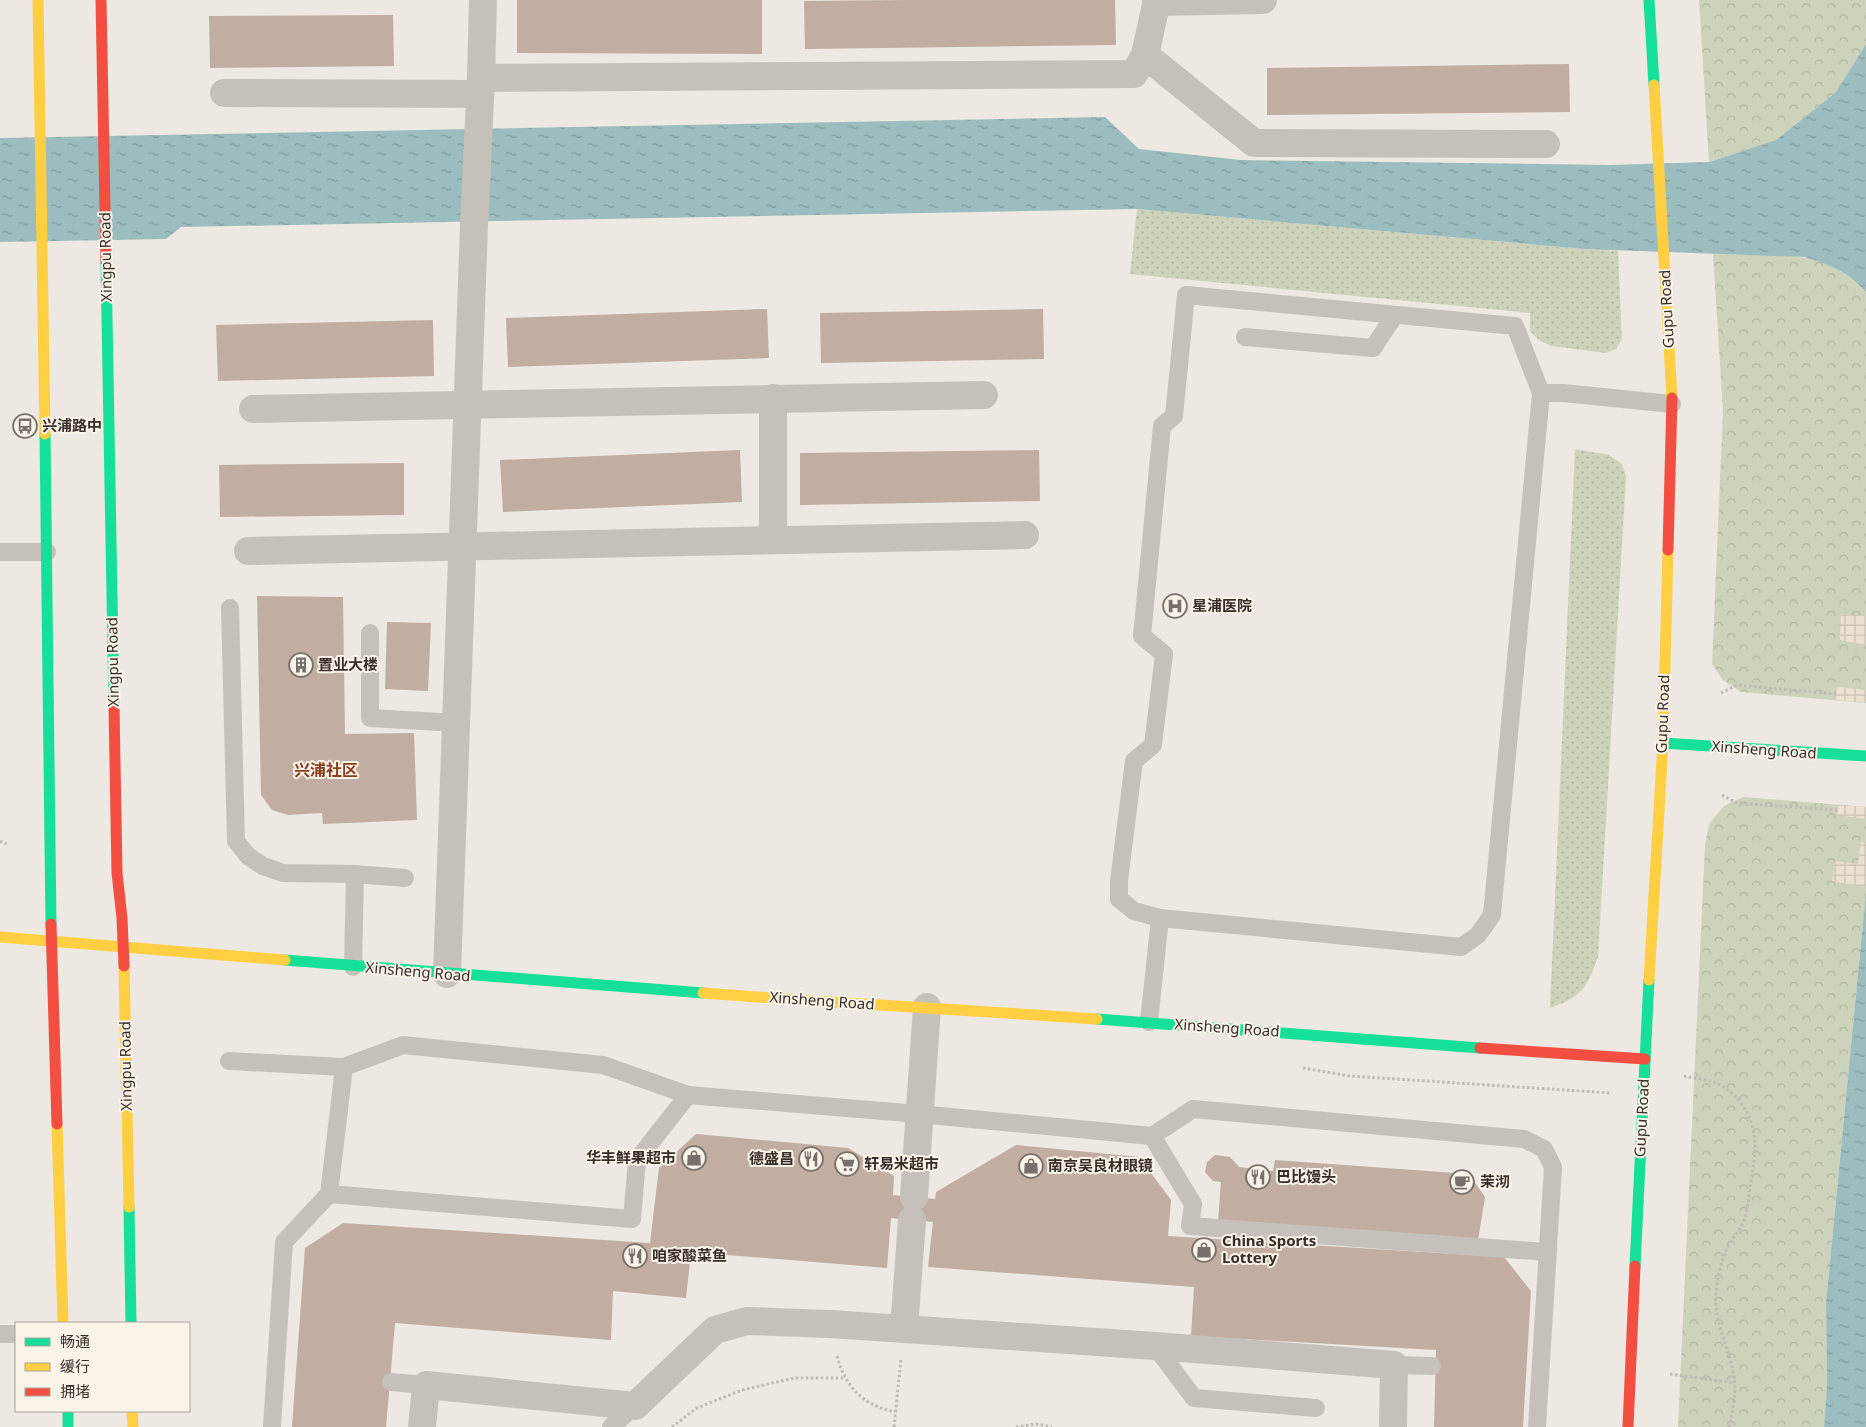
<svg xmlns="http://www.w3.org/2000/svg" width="1866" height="1427" font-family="'Noto Sans','Noto Sans SC',sans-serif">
	<defs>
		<pattern id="grass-dots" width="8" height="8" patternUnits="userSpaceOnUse" patternTransform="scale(1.25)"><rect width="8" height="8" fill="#cdd3ba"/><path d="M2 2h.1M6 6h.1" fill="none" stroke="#b1b5a0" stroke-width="1.8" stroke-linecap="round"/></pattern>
		<pattern id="forest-crowns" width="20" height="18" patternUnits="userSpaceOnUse" patternTransform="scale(1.25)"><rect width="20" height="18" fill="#cdd3ba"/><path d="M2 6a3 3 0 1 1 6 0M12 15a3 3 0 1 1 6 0" fill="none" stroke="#b1b5a0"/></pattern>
		<pattern id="plaza-grid" width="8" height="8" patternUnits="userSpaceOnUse" patternTransform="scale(1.25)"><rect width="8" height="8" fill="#ece1d0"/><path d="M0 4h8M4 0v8" fill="none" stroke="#cbc1b3"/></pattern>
		<pattern id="water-ripples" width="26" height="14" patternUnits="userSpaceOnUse" patternTransform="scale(1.25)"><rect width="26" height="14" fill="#9cbdbf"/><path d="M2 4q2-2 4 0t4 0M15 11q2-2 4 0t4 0" fill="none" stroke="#809a9b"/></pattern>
	</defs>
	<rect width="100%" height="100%" fill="#ede8e1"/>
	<g fill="url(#grass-dots)">
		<path d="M1137,209L1584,249L1618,251L1622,339L1616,349L1606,353L1551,346L1539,340L1530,331V313L1130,274Z"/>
		<path d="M1575,449L1609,455L1622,464L1626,476L1598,957C1586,989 1583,996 1550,1008Z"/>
	</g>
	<g fill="url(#forest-crowns)">
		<path d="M1699,0H1866V44L1836,92L1776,140L1709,162Z"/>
		<path d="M1713,254C1759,256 1813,248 1853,278C1858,282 1862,288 1866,292V703L1741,692L1723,680L1712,664L1723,412Z"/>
		<path d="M1743,797L1866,807V892L1826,1303L1827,1383L1824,1427H1678L1705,845L1709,824L1724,806Z"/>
	</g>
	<g fill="url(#plaza-grid)">
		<path d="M1841,614L1866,616V645L1840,640Z"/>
		<path d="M1837,687L1866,690V703L1836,700Z"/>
		<path d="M1839,805L1866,807V819L1837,815Z"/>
		<path d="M1861,842L1866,843V887L1832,881L1835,861L1858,864Z"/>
	</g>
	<g fill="url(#water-ripples)">
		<path d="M1866,44V292C1848,271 1831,265 1804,257L1584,249L1137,209L181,227L166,239L0,242V138L1105,117L1139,149L1241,160L1610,165L1709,162L1776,140L1836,92Z"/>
		<path d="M1866,892V1427H1824L1827,1383L1826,1303Z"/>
	</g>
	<g fill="#c1ada2">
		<path d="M517,0H762V54L517,53Z"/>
		<path d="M905,0H1115L1116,45L805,49L804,1Z"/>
		<path d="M393,15L394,66L210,68L209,16Z"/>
		<path d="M1569,64L1570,112L1267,115V68Z"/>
		<path d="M767,309L769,358L508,367L506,318Z"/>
		<path d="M1043,309L1044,359L821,363L820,313Z"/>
		<path d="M433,320L434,376L218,381L216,325Z"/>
		<path d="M740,450L742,502L503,512L500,460Z"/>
		<path d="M1039,450L1040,501L800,505V453Z"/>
		<path d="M404,463V515L220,517L219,465Z"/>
		<path d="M257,596L343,597L345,734L414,733L417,820L323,824L322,813L288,815L272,810L261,795Z"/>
		<path d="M387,622L431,623L428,691L385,689Z"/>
		<path d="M696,1134L848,1148L894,1176L893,1195L935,1199L936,1192L1016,1145L1139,1157L1171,1200L1168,1236L1504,1257L1531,1291L1523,1427H1434L1436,1350L1191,1336L1194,1287L928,1267L933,1222L891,1218L887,1268L691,1252L686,1298L613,1291L611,1340L395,1323L386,1427H292L305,1248L343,1223L650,1243L659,1168Z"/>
		<path d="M1215,1155L1230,1157L1239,1167L1273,1171L1275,1160L1469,1174L1485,1197L1478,1240L1218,1222L1221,1182L1213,1181L1205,1172L1207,1162Z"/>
	</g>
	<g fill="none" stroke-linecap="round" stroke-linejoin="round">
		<g stroke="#bfb9b3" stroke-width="3" stroke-dasharray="2.5 2.5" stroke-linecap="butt">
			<path d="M1721,693L1737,685L1836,694"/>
			<path d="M1722,795L1737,803L1837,810"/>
			<path d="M0,841L9,845"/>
			<path d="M1303,1068L1350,1076L1611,1093"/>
			<path d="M1684,1076C1693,1078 1704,1079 1713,1082C1741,1092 1756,1121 1755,1149C1755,1157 1753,1166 1752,1175C1749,1189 1749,1206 1744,1220C1740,1231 1731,1239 1727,1249C1721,1262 1717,1279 1716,1293C1714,1319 1725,1340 1731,1363C1738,1385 1734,1406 1729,1427"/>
			<path d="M837,1356C846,1388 863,1405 895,1412"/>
			<path d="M1670,1374L1735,1383"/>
			<path d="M672,1427L697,1408L742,1390L794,1378H844"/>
			<path d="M894,1427L901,1359"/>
			<path d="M1016,1427L1036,1424L1052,1427"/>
		</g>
		<g stroke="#c6c0ba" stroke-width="18">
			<path d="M1186,295L1515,326L1541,393L1492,915L1478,935L1461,947L1160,918L1134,911L1119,899V881L1134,761L1153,745L1164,654L1142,636L1162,426L1174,416Z"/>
			<path d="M1245,337L1373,348L1395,315"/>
			<path d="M1541,393H1563L1672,404"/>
			<path d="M0,552H47"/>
			<path d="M230,608L236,841L248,856L263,866L283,873L355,874L405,878"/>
			<path d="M370,633V718L457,723"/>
			<path d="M353,967L355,874"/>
			<path d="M1149,1022L1160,918"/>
			<path d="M229,1061L344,1067"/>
			<path d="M1152,1136L1193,1204L1190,1226L1547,1252"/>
			<path d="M329,1194L632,1219L637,1160L688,1095"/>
			<path d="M0,1334H16"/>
			<path d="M1155,1346L1194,1398L1316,1408"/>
			<path d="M1394,1365L1432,1366"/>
			<path d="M391,1382L426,1385"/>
			<path d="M272,1427L284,1242L329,1194L344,1067L403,1045L603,1065L688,1095L919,1114L1152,1136L1193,1109L1524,1139L1544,1149L1553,1167L1537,1427"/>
			<path d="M611,1427L635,1406"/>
		</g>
		<g stroke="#c6c0ba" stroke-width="28">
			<path d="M1156,2L1263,0"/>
			<path d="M1145,55L1254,143L1546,144"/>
			<path d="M481,78L1134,74L1145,55L1157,0"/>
			<path d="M224,93L480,94"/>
			<path d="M253,409L984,395"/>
			<path d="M773,539V398"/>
			<path d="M248,551C507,547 766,539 1025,535"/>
			<path d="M447,974L474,226L481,78L483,0"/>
			<path d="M914,1197L927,1007"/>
			<path d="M904,1329L912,1220"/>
			<path d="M422,1427L426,1385L635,1406L715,1330L747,1321L830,1324L1155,1346L1394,1365L1393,1427"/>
		</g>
		<g stroke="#16e098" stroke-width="11">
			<path d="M1649,0L1654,85"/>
			<path d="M106,262L114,706"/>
			<path d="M45,434L51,924"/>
			<path d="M1663,743L1866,756"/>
			<path d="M285,960L703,993"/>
			<path d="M1097,1019L1480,1048"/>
			<path d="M129,1207L131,1323"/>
			<path d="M1635,1266L1649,980"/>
			<path d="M68,1411V1427"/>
		</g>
		<g stroke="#ffcf43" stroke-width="11">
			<path d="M38,0L45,434"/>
			<path d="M1654,85L1672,398"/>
			<path d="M0,937L285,960"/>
			<path d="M124,966L129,1207"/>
			<path d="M1649,980L1663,743L1668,550"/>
			<path d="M703,993C835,1003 966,1010 1097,1019"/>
			<path d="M57,1124L63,1323"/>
			<path d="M132,1411L133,1427"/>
		</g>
		<g stroke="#f24e42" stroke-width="11">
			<path d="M101,0L106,262"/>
			<path d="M1668,550L1672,398"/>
			<path d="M114,706L117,873L122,918L124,966"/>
			<path d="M51,924L57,1124"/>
			<path d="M1480,1048L1645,1059"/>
			<path d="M1628,1427L1635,1266"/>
		</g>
	</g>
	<defs>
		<g id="bus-ring" transform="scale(1.25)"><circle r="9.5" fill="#faf3e8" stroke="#776f69" stroke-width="1.5"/><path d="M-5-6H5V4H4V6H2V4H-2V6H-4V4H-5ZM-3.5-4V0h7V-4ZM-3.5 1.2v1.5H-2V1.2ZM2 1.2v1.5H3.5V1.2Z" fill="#776f69"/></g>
		<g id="hospital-ring" transform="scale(1.25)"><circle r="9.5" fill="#faf3e8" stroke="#776f69" stroke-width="1.5"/><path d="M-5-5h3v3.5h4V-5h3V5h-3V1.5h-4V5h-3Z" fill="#776f69"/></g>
		<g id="building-ring" transform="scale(1.25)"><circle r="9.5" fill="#faf3e8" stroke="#776f69" stroke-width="1.5"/><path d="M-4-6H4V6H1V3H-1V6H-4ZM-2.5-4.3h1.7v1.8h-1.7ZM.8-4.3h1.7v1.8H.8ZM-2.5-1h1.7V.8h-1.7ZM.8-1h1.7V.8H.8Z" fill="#776f69"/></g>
		<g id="shop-ring" transform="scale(1.25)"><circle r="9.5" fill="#faf3e8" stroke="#776f69" stroke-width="1.5"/><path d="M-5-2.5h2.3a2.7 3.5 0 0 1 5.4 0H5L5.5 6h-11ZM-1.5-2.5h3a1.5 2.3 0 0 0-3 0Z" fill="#776f69"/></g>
		<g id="restaurant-ring" transform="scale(1.25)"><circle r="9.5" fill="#faf3e8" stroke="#776f69" stroke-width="1.5"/><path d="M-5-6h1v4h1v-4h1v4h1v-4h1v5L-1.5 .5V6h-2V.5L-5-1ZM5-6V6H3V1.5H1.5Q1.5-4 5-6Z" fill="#776f69"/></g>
		<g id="supermarket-ring" transform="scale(1.25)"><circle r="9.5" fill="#faf3e8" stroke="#776f69" stroke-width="1.5"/><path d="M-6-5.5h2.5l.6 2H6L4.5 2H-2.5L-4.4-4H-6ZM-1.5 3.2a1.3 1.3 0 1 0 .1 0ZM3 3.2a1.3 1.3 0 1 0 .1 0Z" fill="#776f69"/></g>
		<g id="cafe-ring" transform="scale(1.25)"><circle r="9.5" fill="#faf3e8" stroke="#776f69" stroke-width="1.5"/><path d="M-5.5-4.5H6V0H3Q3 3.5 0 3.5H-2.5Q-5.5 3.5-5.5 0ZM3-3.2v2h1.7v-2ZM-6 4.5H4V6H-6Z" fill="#776f69"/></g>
	</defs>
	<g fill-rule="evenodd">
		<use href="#bus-ring" x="25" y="426"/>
		<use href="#hospital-ring" x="1175" y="606"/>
		<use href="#building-ring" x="301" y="665"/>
		<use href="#shop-ring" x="694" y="1158"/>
		<use href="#restaurant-ring" x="811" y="1159"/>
		<use href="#supermarket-ring" x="847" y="1164"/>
		<use href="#shop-ring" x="1031" y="1166"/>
		<use href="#restaurant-ring" x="1258" y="1177"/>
		<use href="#cafe-ring" x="1462" y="1182"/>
		<use href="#shop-ring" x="1204" y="1250"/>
		<use href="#restaurant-ring" x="635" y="1256"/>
	</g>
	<g text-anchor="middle" stroke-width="4" stroke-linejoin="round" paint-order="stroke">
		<g font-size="15" fill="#372e28" stroke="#faf3e8">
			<text transform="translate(106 257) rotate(-91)" y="5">Xingpu Road</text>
			<text transform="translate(1667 309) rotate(-93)" y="5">Gupu Road</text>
			<text transform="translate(113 662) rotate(-91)" y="5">Xingpu Road</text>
			<text transform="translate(1663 714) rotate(-88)" y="5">Gupu Road</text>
			<text transform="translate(1764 750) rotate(4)" y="5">Xinsheng Road</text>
			<text transform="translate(418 972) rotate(5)" y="5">Xinsheng Road</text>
			<text transform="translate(822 1001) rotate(4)" y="5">Xinsheng Road</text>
			<text transform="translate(1227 1028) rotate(4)" y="5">Xinsheng Road</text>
			<text transform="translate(126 1066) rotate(-91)" y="5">Xingpu Road</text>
			<text transform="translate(1642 1118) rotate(-87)" y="5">Gupu Road</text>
		</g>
		<g font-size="15" font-weight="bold" fill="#372e28" stroke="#faf3e8" text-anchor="start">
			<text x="42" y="431">兴浦路中</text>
			<text x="1192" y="611">星浦医院</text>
			<text x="318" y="670">置业大楼</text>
			<text x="676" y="1163" text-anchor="end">华丰鲜果超市</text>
			<text x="794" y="1164" text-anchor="end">德盛昌</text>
			<text x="864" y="1169">轩易米超市</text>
			<text x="1048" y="1171">南京吴良材眼镜</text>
			<text x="1276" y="1182">巴比馒头</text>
			<text x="1480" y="1187">茉沏</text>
			<text x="1222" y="1246">China Sports<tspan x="1222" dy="17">Lottery</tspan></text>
			<text x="652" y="1261">咱家酸菜鱼</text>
		</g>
		<g font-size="16" font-weight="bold" fill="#873f20" stroke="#faf3e8">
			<text x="326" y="776">兴浦社区</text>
		</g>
	</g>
	<rect x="15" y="1322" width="175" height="90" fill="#faf3e8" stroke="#aca49b"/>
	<rect x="25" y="1338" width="25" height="8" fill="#16e098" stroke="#aca49b"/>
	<text x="60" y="1347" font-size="15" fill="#372e28">畅通</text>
	<rect x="25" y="1363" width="25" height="8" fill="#ffcf43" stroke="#aca49b"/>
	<text x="60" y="1372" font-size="15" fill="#372e28">缓行</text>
	<rect x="25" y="1388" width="25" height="8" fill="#f24e42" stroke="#aca49b"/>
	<text x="60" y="1397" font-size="15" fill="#372e28">拥堵</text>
</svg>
